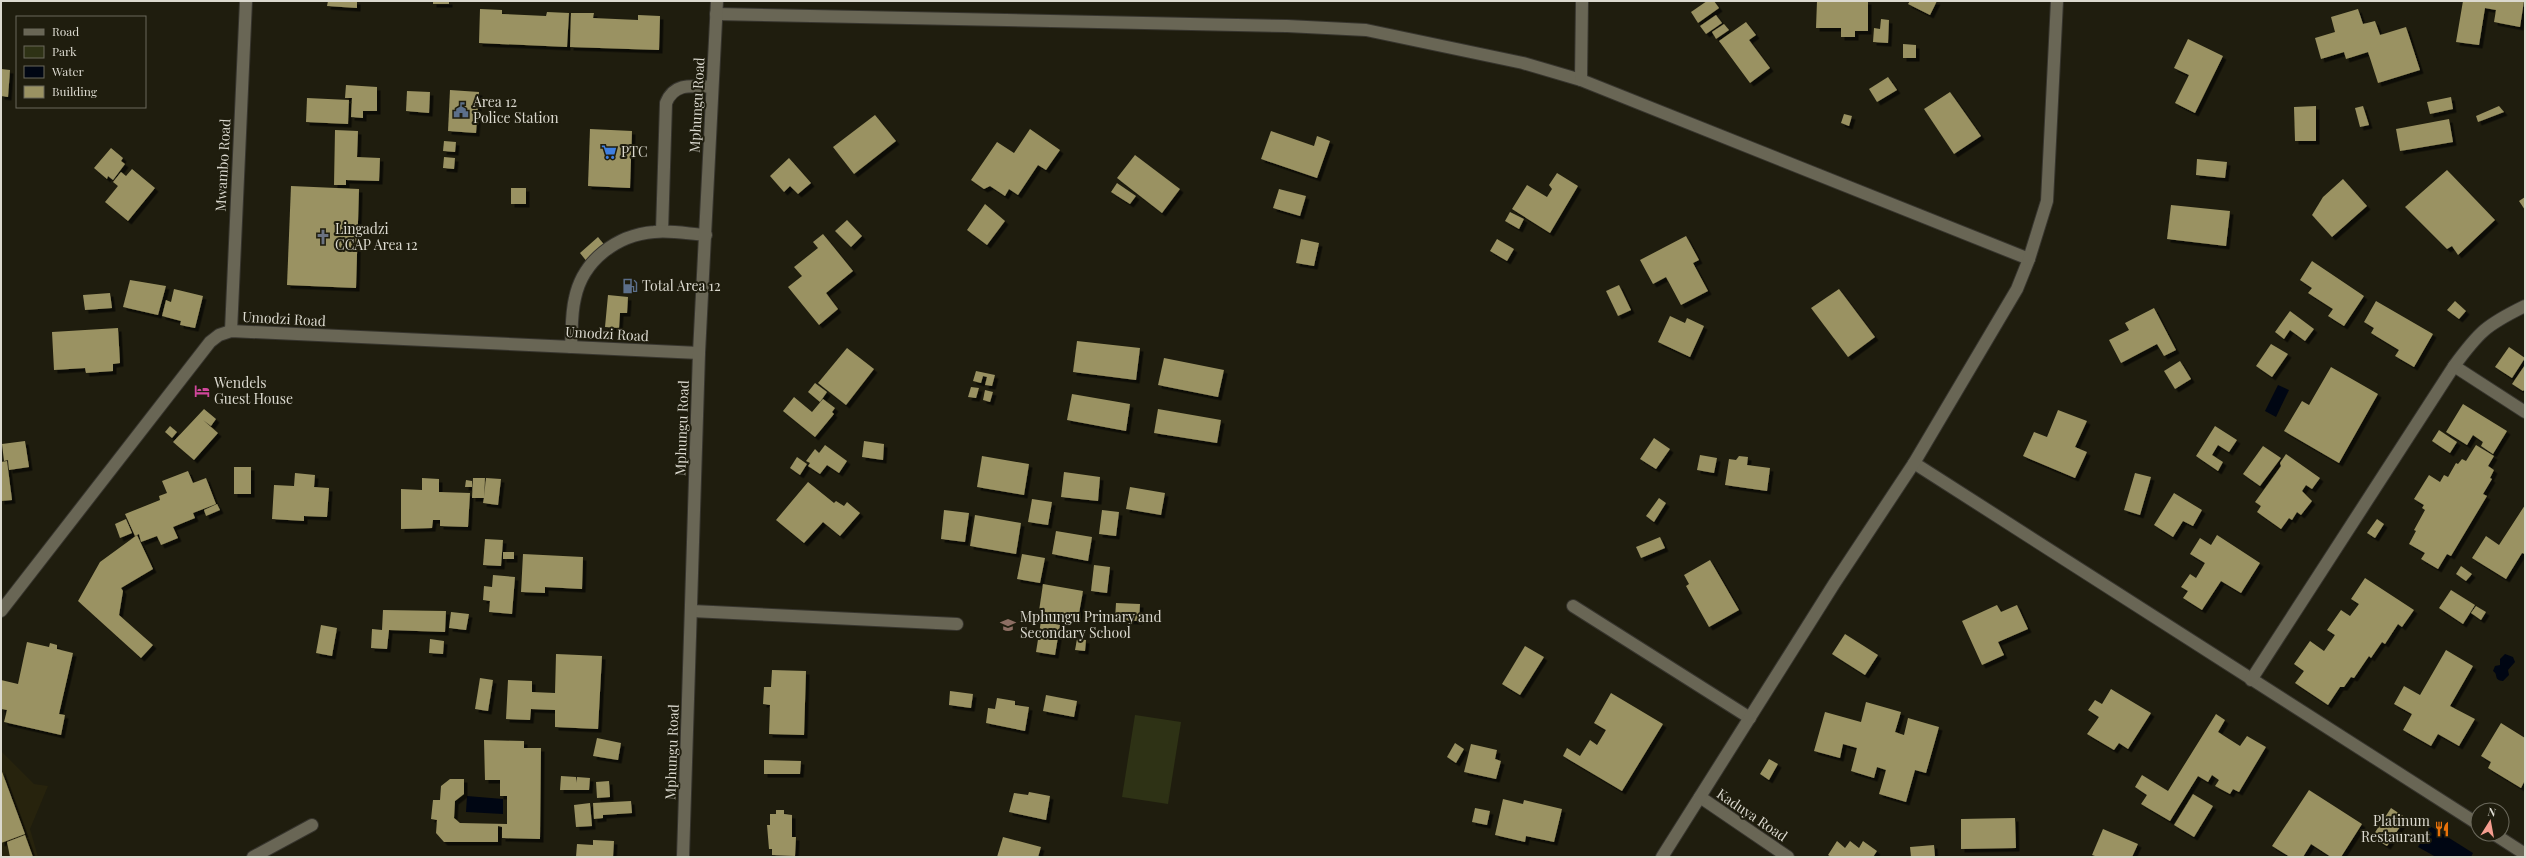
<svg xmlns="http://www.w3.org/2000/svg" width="2526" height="858" font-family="'Playfair Display',serif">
	<defs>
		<filter id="shadow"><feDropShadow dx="3.5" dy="3.5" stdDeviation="0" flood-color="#0009"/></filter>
	</defs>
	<rect width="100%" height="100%" fill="#1f1d0e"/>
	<path fill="#27230d" d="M1,751L34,784L48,786L30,829L38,857H1Z"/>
	<path fill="#2e3215" d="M1135,715L1181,722L1168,804L1122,797Z"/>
	<g fill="#000613">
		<path d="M2278,385L2289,390L2276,417L2265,411Z"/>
		<path d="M2505,654L2513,657L2515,662L2508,670L2509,675L2503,681C2493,680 2499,675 2493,671L2495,666L2500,665V659Z"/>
		<path d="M467,796L503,799V814L466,812Z"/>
		<path d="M2430,826L2473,853L2471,857H2436L2418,847Z"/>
	</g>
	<g fill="#9a9262" filter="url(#shadow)">
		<path d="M328,1H357V8L327,6Z"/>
		<rect x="433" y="1" width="16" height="3"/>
		<path d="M1707,1H1714L1719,8L1698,23L1691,12Z"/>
		<path d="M1817,1H1868V31H1855V37H1841V28H1816Z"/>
		<path d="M1910,1H1937L1930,15L1908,4Z"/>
		<path d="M2463,1H2524L2520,27L2494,22L2496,10L2485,8L2479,45L2456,42Z"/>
		<path d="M480,9L502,10V14L546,16L547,12L569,13L567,47L479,43Z"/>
		<path d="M2358,9L2363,24L2375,21L2380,35L2406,27L2420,70L2378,83L2368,52L2346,59L2344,52L2321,59L2315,38L2335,32L2331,17Z"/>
		<path d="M571,13H594L593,18L638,20V15L660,16L659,50L570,47Z"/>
		<path d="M1716,15L1722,23L1706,34L1700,26Z"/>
		<path d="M1881,19L1889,20L1888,43L1873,42L1874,28L1880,29Z"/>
		<path d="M1746,22L1756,35L1749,40L1770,68L1750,83L1719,41Z"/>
		<path d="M1724,24L1729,30L1716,39L1712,32Z"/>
		<path d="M2188,39L2223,56L2195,113L2175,103L2189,75L2174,68Z"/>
		<path d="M1903,44L1916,45V58H1903Z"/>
		<path d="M1,69L10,70L8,97L1,96Z"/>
		<path d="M1888,77L1897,90L1877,102L1869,89Z"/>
		<path d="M346,85L377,87V111H363V118L351,117L352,98H345Z"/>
		<path d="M450,90L479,92L476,133L448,131Z"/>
		<path d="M407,91L430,92L429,113L406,111Z"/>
		<path d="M1950,92L1981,136L1954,154L1924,109Z"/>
		<path d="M2451,97L2453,109L2430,114L2427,102Z"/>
		<path d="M307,98L349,100L348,124L306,122Z"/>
		<path d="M2316,106V141H2295L2294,107Z"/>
		<path d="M2363,106L2369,125L2360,127L2355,108Z"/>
		<path d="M2499,106L2504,112L2478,122L2476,116Z"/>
		<path d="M1844,114L1852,116L1849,126L1841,123Z"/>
		<path d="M875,115L896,141L854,174L833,147Z"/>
		<path d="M2449,119L2453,142L2400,151L2396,129Z"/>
		<path d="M590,129L632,131L630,188L588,186Z"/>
		<path d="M1030,129L1060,150L1046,170L1038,165L1018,195L1009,189L1005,196L990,186L984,189L971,180L997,142L1014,153Z"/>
		<path d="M335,130L358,131L357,157L380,158L379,181L346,180V185H334Z"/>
		<path d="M1271,131L1314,146L1317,136L1330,141L1317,178L1261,159Z"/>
		<path d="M444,141L456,142L455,152L443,151Z"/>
		<path d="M111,148L123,158L121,161L125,164L113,180L108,176L107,179L94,168Z"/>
		<path d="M1135,155L1180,189L1162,213L1117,178Z"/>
		<path d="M444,157L455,158L454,169L443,168Z"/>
		<path d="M789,158L811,183L798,194L790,186L784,192L770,176Z"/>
		<path d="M2197,159L2227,162L2225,178L2196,175Z"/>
		<path d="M132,169L155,188L128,221L105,202L118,186L113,182L121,172L126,176Z"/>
		<path d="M2447,170L2495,220L2458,255L2452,246L2447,249L2405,207Z"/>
		<path d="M1557,173L1578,186L1550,233L1512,209L1527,185L1547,197L1552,189L1549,185Z"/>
		<path d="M2343,179L2367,206L2332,237L2312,215L2323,197Z"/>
		<path d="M1117,183L1136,196L1130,204L1111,192Z"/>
		<path d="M291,186L359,189L356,288L287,285Z"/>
		<rect x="511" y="188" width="15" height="16"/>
		<path d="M1279,189L1306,196L1300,216L1273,208Z"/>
		<path d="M2525,197V210L2519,201Z"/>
		<path d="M985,204L1005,221L987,245L967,230Z"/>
		<path d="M2171,205L2230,211L2226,246L2167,239Z"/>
		<path d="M1510,212L1524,219L1519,229L1505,221Z"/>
		<path d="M847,220L862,236L851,247L835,231Z"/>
		<path d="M823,234L853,271L826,293L838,309L819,325L788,287L802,276L794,267L818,248L813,242Z"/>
		<path d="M1686,236L1699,260L1693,263L1708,291L1681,305L1666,277L1653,284L1640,260Z"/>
		<path d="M598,237L606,247L588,263L580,253Z"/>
		<path d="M1301,239L1319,243L1314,266L1296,263Z"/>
		<path d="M1497,239L1514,249L1507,261L1490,251Z"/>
		<path d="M2312,261L2364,296L2344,326L2328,316L2333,309L2308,293L2312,288L2300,280Z"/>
		<path d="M130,280L166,286L158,315L123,307Z"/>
		<path d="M1619,285L1631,310L1618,316L1606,291Z"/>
		<path d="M174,289L203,296L195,328L180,325L181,321L162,316L166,300L171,302Z"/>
		<path d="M1839,289L1875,337L1848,357L1811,308Z"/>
		<path d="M110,293L112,308L85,310L83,295Z"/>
		<path d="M608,295L628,297L627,313H620L619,328L605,327Z"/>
		<path d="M2376,301L2433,334L2414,367L2395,356L2399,350L2371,333L2374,328L2364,322Z"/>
		<path d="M2455,301L2466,311L2459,319L2447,310Z"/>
		<path d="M2154,308L2176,350L2164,356L2157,344L2121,363L2109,340L2129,330L2125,323Z"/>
		<path d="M2290,311L2314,329L2305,341L2290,330L2284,339L2275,332Z"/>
		<path d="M1670,316L1685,323L1687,318L1704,326L1690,357L1658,342Z"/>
		<path d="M118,328L120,363L113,364V371L86,373L85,368L54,370L52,332Z"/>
		<path d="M1077,341L1140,348L1136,380L1073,372Z"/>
		<path d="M2271,344L2288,354L2272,377L2256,366Z"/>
		<path d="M2509,347L2525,358L2512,378L2495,367Z"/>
		<path d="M847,348L874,369L846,405L818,383Z"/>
		<path d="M1164,358L1224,370L1218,397L1158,385Z"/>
		<path d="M2180,361L2191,379L2175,389L2164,371Z"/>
		<path d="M2525,365V389L2523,391L2512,384Z"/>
		<path d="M2331,367L2378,394L2339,463L2284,431L2302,401L2309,405Z"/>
		<path d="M976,371L995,375L992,386L985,385L987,377L983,376L981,383L973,381Z"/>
		<path d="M815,383L827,392L820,402L808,392Z"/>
		<path d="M971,387L979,388L976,398L968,397Z"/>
		<path d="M985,390L993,392L990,402L983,400Z"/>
		<path d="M1072,394L1130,404L1126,431L1067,420Z"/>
		<path d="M794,397L812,412L823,399L835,408L832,412L834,414L815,437L783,411Z"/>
		<path d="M2463,404L2507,431L2493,454L2481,446L2483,442L2473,435L2467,445L2446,432Z"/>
		<path d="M204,409L216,419L211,426L203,420L218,433L194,460L173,442Z"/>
		<path d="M1158,409L1221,420L1217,443L1154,433Z"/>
		<path d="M2058,410L2087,421L2075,447L2087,452L2075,478L2023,456L2034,432L2047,437Z"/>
		<path d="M170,426L177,432L172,438L165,432Z"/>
		<path d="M2215,426L2237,440L2229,452L2218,445L2212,455L2223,462L2218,471L2196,456Z"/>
		<path d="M2439,430L2457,442L2450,453L2432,441Z"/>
		<path d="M1654,438L1670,449L1656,469L1640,459Z"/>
		<path d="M25,441L29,467L9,470L8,460L4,461L2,444Z"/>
		<path d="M864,441L884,444L883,460L862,457Z"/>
		<path d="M825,445L847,461L839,473L827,465L820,474L808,466L810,463L806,461L815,449L819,453Z"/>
		<path d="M2476,445L2494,456L2488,466L2494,470L2490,478L2492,479L2483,494L2487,496L2451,556L2447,554L2438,569L2421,559L2425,553L2409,544L2416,531L2414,530L2425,510L2422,508L2424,505L2414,499L2429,475L2440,482L2444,475L2448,477L2456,463L2458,464L2462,459L2466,461Z"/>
		<path d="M2263,446L2281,458L2260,486L2243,474Z"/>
		<path d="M2286,454L2320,478L2312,489L2306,485L2302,491L2312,501L2301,515L2297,512L2292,520L2289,518L2281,529L2257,512L2261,506L2255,502L2281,466L2280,463Z"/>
		<path d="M1700,455L1717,458L1714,473L1697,470Z"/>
		<path d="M982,456L1029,464L1024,495L977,487Z"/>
		<path d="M1739,456L1748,457L1747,465L1770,468L1767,491L1725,485L1729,459L1736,460Z"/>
		<path d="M797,457L807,464L800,475L790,468Z"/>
		<path d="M7,461L12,500L1,501V462Z"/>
		<rect x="234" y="467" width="17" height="27"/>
		<path d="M188,471L193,483L206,478L216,504L193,513L195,518L173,527L178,538L161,545L157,536L141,542L139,534L135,536L125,514L160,500L159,496L167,493L162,481Z"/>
		<path d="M1064,472L1100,477L1098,501L1061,497Z"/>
		<path d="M295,473L315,475L314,487L329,488L327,517L304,516V521L272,519L274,485L294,486Z"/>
		<path d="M2135,473L2151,477L2140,515L2124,510Z"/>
		<path d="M422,478L439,479V492L470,493L468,527L440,526V520H433L432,528L401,529V489L422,490Z"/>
		<path d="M473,478H485L484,497L486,478L501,479L498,505L483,503L484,498H472Z"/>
		<path d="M466,480L472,481V487H465Z"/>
		<path d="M808,482L834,503L836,501L844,506L847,502L860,513L840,536L823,522L804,543L776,520Z"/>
		<path d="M1130,487L1165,493L1161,515L1126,509Z"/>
		<path d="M2174,493L2202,510L2193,526L2183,521L2173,537L2154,525Z"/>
		<path d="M1659,498L1666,503L1654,522L1646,516Z"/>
		<path d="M1032,499L1052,502L1048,525L1028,522Z"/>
		<path d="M217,504L220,510L206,516L204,510Z"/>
		<path d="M2525,505V554L2522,553L2506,579L2472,558L2486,536L2499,545Z"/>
		<path d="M944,510L969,513L965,542L941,539Z"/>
		<path d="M1102,510L1119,512L1116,536L1099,534Z"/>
		<path d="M975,515L1021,523L1016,554L970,546Z"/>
		<path d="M126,519L132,533L120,538L115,524Z"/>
		<path d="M2377,519L2384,524L2375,538L2367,533Z"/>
		<path d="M1056,531L1092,537L1088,561L1052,554Z"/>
		<path d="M137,535L153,569L121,588L123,591L119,615L153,645L141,658L78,601L100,562Z"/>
		<path d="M2217,535L2260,563L2241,593L2221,581L2202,610L2183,598L2188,591L2181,587L2190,574L2196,578L2205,563L2190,554L2200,538L2211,545Z"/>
		<path d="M1660,537L1665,548L1641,558L1636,547Z"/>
		<path d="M485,539L503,540L501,566L483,565Z"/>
		<rect x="503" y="552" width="11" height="7"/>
		<path d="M523,554L583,557L582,589L545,587V593L521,592Z"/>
		<path d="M1022,554L1045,558L1040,583L1017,579Z"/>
		<path d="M1710,560L1739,610L1709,627L1686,586L1689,584L1684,575Z"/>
		<path d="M1094,565L1110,567L1107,593L1091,591Z"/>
		<path d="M2461,566L2472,574L2466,581L2456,574Z"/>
		<path d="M493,575L515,577L512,614L489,612L490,601L483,600L484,586L492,587Z"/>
		<path d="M2365,578L2414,610L2402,627L2398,624L2385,644L2382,642L2371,658L2369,656L2354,678L2351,677L2344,687H2340L2328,705L2295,683L2304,671L2294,664L2310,641L2324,651L2335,635L2327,630L2341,610L2350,616L2359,604L2351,599Z"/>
		<path d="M1043,584L1083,591L1078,619L1039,611Z"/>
		<path d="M2451,590L2475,605L2463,624L2439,608Z"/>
		<path d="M1116,603L1140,604L1139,621L1115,620Z"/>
		<path d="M1997,605L2001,612L2017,605L2028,629L1998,642L2004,655L1982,665L1962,621Z"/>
		<path d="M2476,606L2486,612L2481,620L2471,613Z"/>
		<path d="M383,610L446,611L445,632L389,630L387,649L371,648L372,629L382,630Z"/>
		<path d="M451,612L469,614L466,630L449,628Z"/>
		<path d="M1041,621L1060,625L1055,655L1036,652Z"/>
		<path d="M321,625L337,628L332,656L316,653Z"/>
		<path d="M1845,634L1878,655L1865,675L1832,654Z"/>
		<path d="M430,639L444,641L443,654L429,653Z"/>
		<path d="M1077,639L1086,640L1085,651L1075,650Z"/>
		<path d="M27,642L49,647L50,643L57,645V649L73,653L59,714L65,715L61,735L4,722L7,710L1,709V680L18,684Z"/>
		<path d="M1525,646L1544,657L1520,695L1502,684Z"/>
		<path d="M2446,650L2473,666L2450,706L2475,719L2459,746L2438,734L2431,746L2403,730L2412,714L2394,704L2404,686L2420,695Z"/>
		<path d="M556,654L602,656L598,729L555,727V710L531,709L530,720L506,719L508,680L532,681V692L555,693Z"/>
		<path d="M772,670L806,671L804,735L769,734L770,705L763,704L764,687H771Z"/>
		<path d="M480,678L493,680L488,711L475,709Z"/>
		<path d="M2111,689L2151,713L2128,749L2119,743L2114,750L2087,734L2099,717L2088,710L2095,700L2102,704Z"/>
		<path d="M950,691L973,694L971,708L949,705Z"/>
		<path d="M1611,693L1663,724L1622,791L1563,756L1567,748L1580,756L1590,740L1597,745L1606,730L1594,723Z"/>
		<path d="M1046,695L1077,701L1074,717L1043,711Z"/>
		<path d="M997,698L1015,701V705L1029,707L1025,731L986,723L988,708L995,709Z"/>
		<path d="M1866,702L1901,712L1895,732L1904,735L1908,718L1939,727L1926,773L1915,770L1906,802L1879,794L1886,770L1877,767L1874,778L1851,771L1857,748L1843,744L1840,758L1814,751L1825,712L1861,722Z"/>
		<path d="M2216,714L2225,720L2218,732L2240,746L2247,736L2266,747L2239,792L2233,789L2230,794L2215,786L2219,780L2212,775L2208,782L2198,776L2170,821L2141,804L2147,795L2135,787L2142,775L2168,791Z"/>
		<path d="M2501,723L2525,738V780L2521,788L2488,768L2491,762L2481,756Z"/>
		<path d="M597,738L621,743L618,760L593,756Z"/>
		<path d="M484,740L524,741V748H541L540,839L502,838V827L498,826V842H444L436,833L437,820L431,819L433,800H440L441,786L450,779H464V794L455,801L454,818L460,823L507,824V796H500V780H485Z"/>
		<path d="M1455,743L1464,749L1456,763L1447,757Z"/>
		<path d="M1471,744L1497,750L1495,759L1501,761L1496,779L1464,772Z"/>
		<path d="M1769,759L1778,764L1769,780L1760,774Z"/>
		<path d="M764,760L801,761L800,774H764Z"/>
		<path d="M1,769L25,834L1,843Z"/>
		<path d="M561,776L576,777V783L577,777L590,778L589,790H560Z"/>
		<path d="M609,781L610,797L597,798L596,782Z"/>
		<path d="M2309,790L2362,824L2341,857H2331L2311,844L2303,857H2290L2272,846Z"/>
		<path d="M1029,792L1050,796L1046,820L1009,812L1014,793L1028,795Z"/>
		<path d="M2193,794L2213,806L2194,837L2174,825Z"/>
		<path d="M1503,799L1523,804L1524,800L1562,809L1554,842L1526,836L1525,842L1495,835Z"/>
		<path d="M631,801L632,813L603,815V818L594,819L593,803Z"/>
		<path d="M590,803L592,826L576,827L574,805Z"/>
		<path d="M1475,808L1490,811L1487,825L1472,822Z"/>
		<path d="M2391,808L2406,818L2387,846L2372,837Z"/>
		<path d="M776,810H784V814L792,815V837H796L795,856L772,855V849H769L767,825H770V814H776Z"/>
		<path d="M2015,818L2016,848L1961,849V819Z"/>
		<path d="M2103,829L2138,844L2132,857H2098L2092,855Z"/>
		<path d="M25,835L33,857H10L7,842Z"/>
		<path d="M1003,837L1041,847L1038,857H997Z"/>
		<path d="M593,840L614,841L613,857H576L577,844L593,845Z"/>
		<path d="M1837,841L1845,848L1850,841L1859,848L1863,841L1877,851L1873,857H1831L1828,855Z"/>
		<path d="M1934,845L1935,857H1911L1910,847Z"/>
	</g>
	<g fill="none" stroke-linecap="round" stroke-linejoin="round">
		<g stroke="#37352e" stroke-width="14">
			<g id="minor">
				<path d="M716,14L1287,26L1366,30L1523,63L1581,80L2029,259"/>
				<path d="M1581,80L1582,1"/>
				<path d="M662,231L666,103C674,82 693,86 712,87"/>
				<path d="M231,331L246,1"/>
				<path d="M571,347C572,331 571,314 575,298C583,260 617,235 654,232C671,230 689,234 706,235"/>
				<path d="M2454,366L2525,412"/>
				<path d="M1914,463L2478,824"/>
				<path d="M1573,606L1750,718"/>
				<path d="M1,611L210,342L219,335L231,331L699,353"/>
				<path d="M692,611L957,624"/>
				<path d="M2251,680L2454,366C2479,332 2486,325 2525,306"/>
				<path d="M1700,797L1788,857"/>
				<path d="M2494,834L2525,854"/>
				<path d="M253,857L312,825"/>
				<path d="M683,857L699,353L717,1"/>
				<path d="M1662,857L1834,584L1914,463L2017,289L2029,259L2047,201L2057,1"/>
			</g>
		</g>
		<use href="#minor" stroke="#696655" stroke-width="12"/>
	</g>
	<defs>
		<g id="civic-bare" transform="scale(1.2)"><path d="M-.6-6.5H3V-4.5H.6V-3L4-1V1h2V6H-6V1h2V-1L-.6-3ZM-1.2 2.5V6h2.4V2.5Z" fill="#5c6f8a" stroke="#1f1d0e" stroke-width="2.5" paint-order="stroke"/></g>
		<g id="supermarket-bare" transform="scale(1.2)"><path d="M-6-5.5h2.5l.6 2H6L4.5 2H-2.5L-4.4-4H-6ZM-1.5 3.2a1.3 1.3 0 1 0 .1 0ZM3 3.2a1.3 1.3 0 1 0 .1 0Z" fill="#3f7fe0" stroke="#1f1d0e" stroke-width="2.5" paint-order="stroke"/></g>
		<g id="church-bare" transform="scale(1.2)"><path d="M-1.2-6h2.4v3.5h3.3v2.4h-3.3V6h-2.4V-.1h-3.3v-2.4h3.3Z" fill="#6b7280" stroke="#1f1d0e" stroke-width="2.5" paint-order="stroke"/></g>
		<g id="fuel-bare" transform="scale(1.2)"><path d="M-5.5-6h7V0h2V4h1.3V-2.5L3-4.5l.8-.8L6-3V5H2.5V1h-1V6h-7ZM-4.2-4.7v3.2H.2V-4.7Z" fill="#5c6f8a" stroke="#1f1d0e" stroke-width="2.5" paint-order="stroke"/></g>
		<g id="hotel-bare" transform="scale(1.2)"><path d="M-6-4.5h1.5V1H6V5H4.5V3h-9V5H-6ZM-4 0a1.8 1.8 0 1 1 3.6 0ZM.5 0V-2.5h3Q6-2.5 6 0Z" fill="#d1479c" stroke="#1f1d0e" stroke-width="2.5" paint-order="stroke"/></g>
		<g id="school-bare" transform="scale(1.2)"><path d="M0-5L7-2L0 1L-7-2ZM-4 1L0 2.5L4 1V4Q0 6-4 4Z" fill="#8d6e63" stroke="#1f1d0e" stroke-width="2.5" paint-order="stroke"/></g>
		<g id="restaurant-bare" transform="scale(1.2)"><path d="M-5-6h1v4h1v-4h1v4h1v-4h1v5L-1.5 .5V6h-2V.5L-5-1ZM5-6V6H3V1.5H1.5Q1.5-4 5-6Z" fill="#e8710a" stroke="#1f1d0e" stroke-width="2.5" paint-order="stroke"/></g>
	</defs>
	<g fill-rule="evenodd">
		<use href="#civic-bare" x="461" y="110"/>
		<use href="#supermarket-bare" x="609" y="152"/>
		<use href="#church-bare" x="323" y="237"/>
		<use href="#fuel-bare" x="630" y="286"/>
		<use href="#hotel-bare" x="202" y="391"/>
		<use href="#school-bare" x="1008" y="625"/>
		<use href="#restaurant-bare" x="2442" y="829"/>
	</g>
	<g text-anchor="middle" stroke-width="4" stroke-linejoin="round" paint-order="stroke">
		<g font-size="14" fill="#dbd9cf" stroke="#1f1d0e" text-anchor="start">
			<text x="473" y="107">Area 12<tspan x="473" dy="16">Police Station</tspan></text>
			<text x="621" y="157">PTC</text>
			<text x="335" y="234">Lingadzi<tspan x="335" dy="16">CCAP Area 12</tspan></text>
			<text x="642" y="291">Total Area 12</text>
			<text x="214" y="388">Wendels<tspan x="214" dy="16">Guest House</tspan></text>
			<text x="1020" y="622">Mphungu Primary and<tspan x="1020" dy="16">Secondary School</tspan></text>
			<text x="2430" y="826" text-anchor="end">Platinum<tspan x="2430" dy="16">Restaurant</tspan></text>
		</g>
		<g font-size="14" fill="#dbd9cf" stroke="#1f1d0e">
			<text transform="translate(697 105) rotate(-87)" y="5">Mphungu Road</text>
			<text transform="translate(223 165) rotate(-87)" y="5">Mwambo Road</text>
			<text transform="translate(284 319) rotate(3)" y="5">Umodzi Road</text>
			<text transform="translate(607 334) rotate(3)" y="5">Umodzi Road</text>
			<text transform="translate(682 428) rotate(-88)" y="5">Mphungu Road</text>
			<text transform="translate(672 752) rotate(-88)" y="5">Mphungu Road</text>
			<text transform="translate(1752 815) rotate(34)" y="5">Kaduya Road</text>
		</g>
	</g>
	<rect width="2526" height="858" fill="none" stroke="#dbd9cf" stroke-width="4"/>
	<rect x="16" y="16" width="130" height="92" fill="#1f1d0e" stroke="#6a685b"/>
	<rect x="24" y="29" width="20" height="6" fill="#696655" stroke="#6a685b"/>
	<text x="52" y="36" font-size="12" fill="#dbd9cf">Road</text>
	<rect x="24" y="46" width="20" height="12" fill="#2e3215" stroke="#6a685b"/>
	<text x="52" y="56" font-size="12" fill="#dbd9cf">Park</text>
	<rect x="24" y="66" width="20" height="12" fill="#000613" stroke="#6a685b"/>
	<text x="52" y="76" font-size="12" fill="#dbd9cf">Water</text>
	<rect x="24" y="86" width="20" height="12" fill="#9a9262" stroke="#6a685b"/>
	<text x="52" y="96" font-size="12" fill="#dbd9cf">Building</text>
	<g transform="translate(2490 822) rotate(11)"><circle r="19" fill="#1f1d0e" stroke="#6a685b"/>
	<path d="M0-3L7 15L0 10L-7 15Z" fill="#f59d8f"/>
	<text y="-6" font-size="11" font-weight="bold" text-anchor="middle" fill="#dbd9cf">N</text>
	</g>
</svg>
